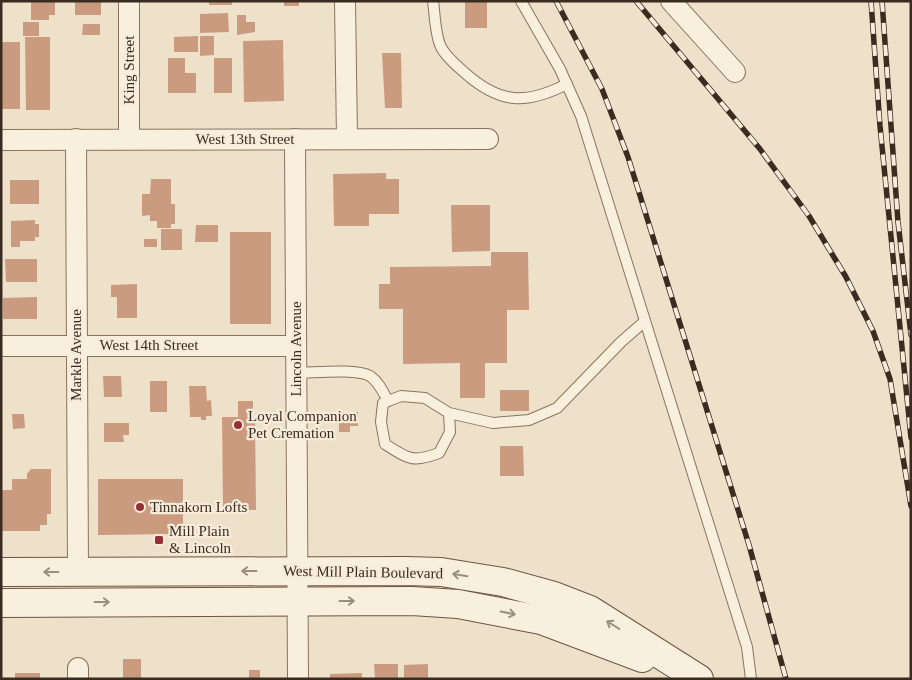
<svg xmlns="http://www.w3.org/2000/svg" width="912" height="680" font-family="'Times New Roman',serif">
	<rect width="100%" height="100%" fill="#eee1c9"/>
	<g fill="#cb9b80">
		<path d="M31,1H55V15H49V20H31Z"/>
		<rect x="75" y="1" width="26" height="14"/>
		<rect x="209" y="1" width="23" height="4"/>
		<rect x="284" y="1" width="15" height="5"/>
		<rect x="465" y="1" width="22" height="27"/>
		<path d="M228,13L229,32L200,33V14Z"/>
		<path d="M237,15H246V22H255V32L237,35Z"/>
		<rect x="23" y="22" width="16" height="14"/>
		<path d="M83,24H100V35H82Z"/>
		<path d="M198,36V52H174V37Z"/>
		<path d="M200,36H214V55L200,56Z"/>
		<path d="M25,37H50V110H26Z"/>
		<path d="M283,40L284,101L244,102L243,41Z"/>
		<rect x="1" y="42" width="19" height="67"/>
		<path d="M382,53H401L402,108H385Z"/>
		<path d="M168,58H185V73H196V93H168Z"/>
		<rect x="214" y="58" width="18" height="35"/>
		<path d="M386,173V179H399V214H369V226H334L333,174Z"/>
		<path d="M151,179H171V204H175V224H171V228H157V221H150V215L142,216V194H150Z"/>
		<rect x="10" y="180" width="29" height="24"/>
		<path d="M451,205H490V251L452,252Z"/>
		<path d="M35,220V224H39V237H35V241H20V247H11V221Z"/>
		<path d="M196,225H218V242H195Z"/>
		<rect x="161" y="229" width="21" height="21"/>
		<rect x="230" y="232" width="41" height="92"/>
		<rect x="144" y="239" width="13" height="8"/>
		<path d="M491,252H528L529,310H507V363H485V398H460V363L403,364V309H379V284H390V267L491,266Z"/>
		<path d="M5,259H37V282H6Z"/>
		<path d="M137,284V318H117V297H111V285Z"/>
		<path d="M37,297V319H3V298Z"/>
		<path d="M103,376H121L122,397H104Z"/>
		<rect x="150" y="381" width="17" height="31"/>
		<path d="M189,386H206L207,401L211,400L212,416H206V420H201V417H190Z"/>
		<rect x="500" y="390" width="29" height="21"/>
		<path d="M238,401H253V417H255L256,510H223L222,417H238Z"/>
		<path d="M339,412H358V426H350V432H339Z"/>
		<path d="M12,414H24L25,428L13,429Z"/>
		<path d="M104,423H129V435H123L124,442H104Z"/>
		<path d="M500,446H523L524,476H500Z"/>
		<path d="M31,469H51V514H47V525H40V531H1V490H12V479H27V474Z"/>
		<path d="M98,479H183V534L98,535Z"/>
		<rect x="123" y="659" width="18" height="19"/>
		<path d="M374,664H398V679H375Z"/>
		<path d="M428,664V679H404V665Z"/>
		<rect x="249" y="670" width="11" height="9"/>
		<rect x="15" y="673" width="25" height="6"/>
		<path d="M362,673V679H330V674Z"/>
	</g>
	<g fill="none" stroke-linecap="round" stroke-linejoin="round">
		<g stroke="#8a735e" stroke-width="12">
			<g id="service">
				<path d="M433,1C435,15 435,35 441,47C446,57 457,66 465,73C500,104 526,105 567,84"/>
				<path d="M521,1L560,69L581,116L747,647L751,679"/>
				<path d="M296,373C314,373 355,368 370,376C379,382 383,392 388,401"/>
				<path d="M449,413L450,432L439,453C413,463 408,459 385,444L381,422L383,403L401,396L425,398L449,413L493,423L529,420L557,408L621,342L645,321"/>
			</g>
		</g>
		<g stroke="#8a735e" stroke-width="22">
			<g id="minor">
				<path d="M129,1V139"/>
				<path d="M345,1L347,139"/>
				<path d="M671,1L735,72"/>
				<path d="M76,139L78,572"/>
				<path d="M295,139L298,679"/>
				<path d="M1,140L488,139"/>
				<path d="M1,346H296"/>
				<path d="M78,668V679"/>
			</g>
		</g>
		<g stroke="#6c5441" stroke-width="30">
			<g id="secondary">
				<path d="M1,572L406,571L441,572L503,582L554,596L590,610L699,679"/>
				<path d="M1,603L412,601L458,604L541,620L642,658"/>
			</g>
		</g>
		<use href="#service" stroke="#f9efdd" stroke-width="10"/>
		<use href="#minor" stroke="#f9efdd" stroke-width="20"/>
		<use href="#secondary" stroke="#f9efdd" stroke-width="28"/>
		<g stroke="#3b2c21" stroke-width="5.5">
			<g id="rail">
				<path d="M556,1L602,89L628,157L749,545L786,679"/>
				<path d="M636,1L760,149L809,216L846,277L873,331L890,379L911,506"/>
				<path d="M871,1L880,126L911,438"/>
				<path d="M882,1L898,222L911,335"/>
			</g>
		</g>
		<use href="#rail" stroke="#f6ecd9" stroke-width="4" stroke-dasharray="11" stroke-linecap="butt"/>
	</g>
	<defs><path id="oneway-shaft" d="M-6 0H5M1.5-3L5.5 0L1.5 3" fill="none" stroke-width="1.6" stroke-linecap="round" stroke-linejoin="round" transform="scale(1.25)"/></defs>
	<g stroke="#9a8e7f">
		<use href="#oneway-shaft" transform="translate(249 571) rotate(180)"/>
		<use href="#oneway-shaft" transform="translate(51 572) rotate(180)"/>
		<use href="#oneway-shaft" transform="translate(460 575) rotate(-171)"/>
		<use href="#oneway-shaft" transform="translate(347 601)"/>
		<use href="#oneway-shaft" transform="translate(102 602)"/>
		<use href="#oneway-shaft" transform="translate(508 613) rotate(11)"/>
		<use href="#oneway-shaft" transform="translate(613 625) rotate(-148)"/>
	</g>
	<g fill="#982f35" stroke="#f6ecd9" stroke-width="2">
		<circle cx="238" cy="425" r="5"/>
		<circle cx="140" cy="507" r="5"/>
		<rect x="154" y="535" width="10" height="10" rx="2.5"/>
	</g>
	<g text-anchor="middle" stroke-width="4.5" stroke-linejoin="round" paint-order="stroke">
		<g font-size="15" fill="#3b2c21" stroke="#f6ecd9">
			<text transform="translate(129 70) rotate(-90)" y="5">King Street</text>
			<text x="245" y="144">West 13th Street</text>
			<text x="149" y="350">West 14th Street</text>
			<text transform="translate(296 349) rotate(-90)" y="5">Lincoln Avenue</text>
			<text transform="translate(76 355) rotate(-90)" y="5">Markle Avenue</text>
			<text transform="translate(363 572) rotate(1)" y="5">West Mill Plain Boulevard</text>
		</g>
		<g font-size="15" fill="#3b2c21" stroke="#f6ecd9" text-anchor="start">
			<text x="248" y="421">Loyal Companion<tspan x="248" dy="17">Pet Cremation</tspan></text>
			<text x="150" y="512">Tinnakorn Lofts</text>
			<text x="169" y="536">Mill Plain<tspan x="169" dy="17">&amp; Lincoln</tspan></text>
		</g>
	</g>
	<rect width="912" height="680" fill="none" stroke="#3b2c21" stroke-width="5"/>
</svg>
